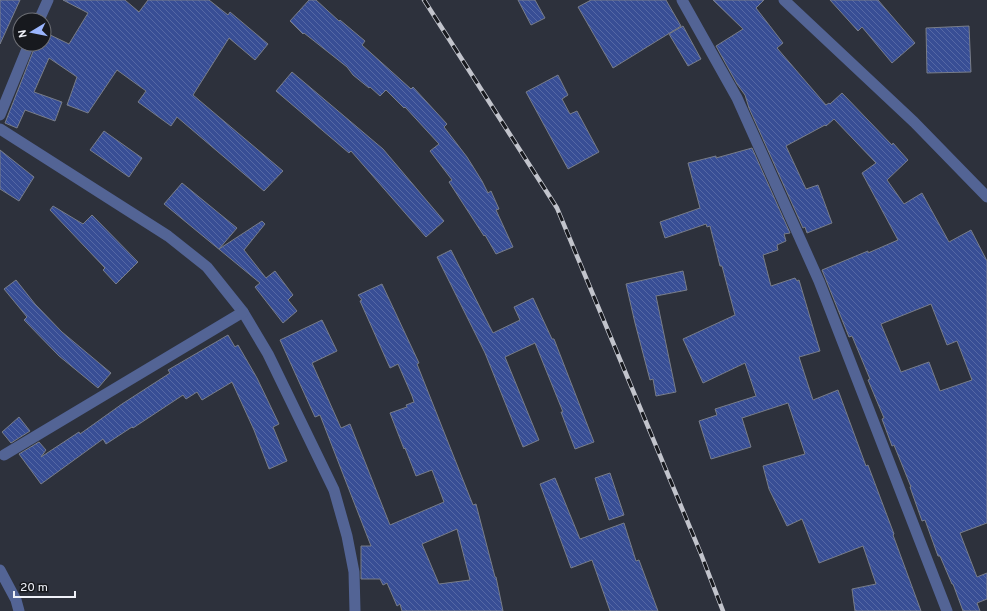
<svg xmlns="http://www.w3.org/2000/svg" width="987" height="611" font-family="Overpass,sans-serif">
	<defs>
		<pattern id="building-back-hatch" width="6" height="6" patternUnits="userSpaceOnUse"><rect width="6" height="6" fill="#384e95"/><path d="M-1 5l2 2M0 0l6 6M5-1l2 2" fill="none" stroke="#5568a5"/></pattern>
	</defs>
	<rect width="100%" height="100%" fill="#2d313c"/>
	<g fill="url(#building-back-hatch)" stroke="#787d89" fill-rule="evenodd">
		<path d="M0,0H20L0,44Z"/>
		<path d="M63,0H125L139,12L148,0H209L228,15L230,12L268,44L255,60L229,38L193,95L283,171L264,191L177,117L171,126L138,102L146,91L117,70L88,113L67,105L77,77L49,58L34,92L62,102L55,121L25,110L17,128L5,123L36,44H44V32L69,44L88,13Z"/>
		<path d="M309,0H316L339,21L340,20L365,41L362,45L411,89L413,87L447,124L444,127L467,157L482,181L488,193L491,191L499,209L496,210L513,247L496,254L485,235L484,236L449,182L452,180L430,151L439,144L405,107L404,108L386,90L380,96L370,87L369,88L353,75L347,67L304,33L303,34L290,21Z"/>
		<path d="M518,0H535L545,18L531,25Z"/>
		<path d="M591,0H666L681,26L613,68L578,7Z"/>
		<path d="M713,0H764L756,8L783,43L777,48L826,105L829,103L830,104L842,93L892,145L893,143L908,160L887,180L904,204L922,193L949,242L971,230L987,261V523L960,533L977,577L987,573V599L977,603L980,611H963L953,584H952L940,556H938L925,520L922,521L910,487H911L894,445L892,446L882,419L884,418L868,380L870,379L852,336L849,337L822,270L868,251V253L898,240L862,173L876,163L834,119L826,126L825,125L786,146L806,189L818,185L832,223L807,233L805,227L803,228L749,108L745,95L737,84L716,46L743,29ZM931,304L947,345L957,341L972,380L940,391L929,362L901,372L881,324Z"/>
		<path d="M830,0H878L915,43L892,63L862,27L858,31Z"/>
		<path d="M683,26L701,59L688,66L669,34Z"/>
		<path d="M969,26L971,72L927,73L926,28Z"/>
		<path d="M292,72L383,149L444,221L426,237L351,151L349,153L276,91Z"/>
		<path d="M558,75L568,95L562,99L570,114L577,111L599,152L568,169L526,92Z"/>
		<path d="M104,131L142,158L129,177L90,150Z"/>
		<path d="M752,148L790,233L784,234L786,241L777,245L778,250L763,255L771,286L795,278L797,281L799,280L820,351L799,357L813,400L838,390L866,466L868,465L894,534L893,535L921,611H855L852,589L876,584L863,546L819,563L802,519L787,526L769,489L763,466L805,454L788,403L742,418L751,447L711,459L699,421L717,415L715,409L756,396L745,363L703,383L683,339L735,315L722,266H720L710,226L707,227L706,224L665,238L660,222L700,208L688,163L716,156V158Z"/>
		<path d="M0,150L34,177L19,201L0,189Z"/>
		<path d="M182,183L237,228L219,249L262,221L265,224L244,250L266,278L275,271L293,295L288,300L297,311L283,323L255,287L260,283L164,204Z"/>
		<path d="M53,206L83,224L92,215L138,262L116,284L103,270L105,268L50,210Z"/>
		<path d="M451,250L493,333L520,320L514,307L533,298L552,339H554L594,442L575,449L561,412H563L535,343L505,357L539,440L523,447L485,353L437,257Z"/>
		<path d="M683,271L687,290L656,296L676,392L656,396L653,379L650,380L635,323L626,284Z"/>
		<path d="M16,280L35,304L62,332L111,373L98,388L59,356L24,320L27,317L4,289Z"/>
		<path d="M382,284L419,363L417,364L473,505L476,504L495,577H496L503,611H402L400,604L397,606L387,583L383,585L380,579H361V546H371L320,415L315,417L280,340L322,320L337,351L312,363L341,428L350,424L390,525L444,502L432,470L416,476L405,448L404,449L390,413L407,407L406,405L414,402L412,396L398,364L390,368L360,301L362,300L358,295ZM457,529L470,580L439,584L422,544Z"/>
		<path d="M228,335L235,347L238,345L257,378L279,424L273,427L287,461L269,469L254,430L232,382L202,400L197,392L186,399L183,395L133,428L132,427L106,444L103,439L41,484L19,454L39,442L46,450L41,457L79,432L80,434L122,404L170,373L168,370Z"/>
		<path d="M19,417L30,431L11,443L2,432Z"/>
		<path d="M610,473L624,515L609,520L595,478Z"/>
		<path d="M555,478L580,539L624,523L636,561L639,560L658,611H610L592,560L571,568L540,484Z"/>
	</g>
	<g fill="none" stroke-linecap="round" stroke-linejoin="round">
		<g stroke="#536495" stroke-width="11">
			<path d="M682,0L737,98L819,281L947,611"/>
			<path d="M39,20L48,0"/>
			<path d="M0,115L29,44"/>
			<path d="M0,129L168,236L207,267L243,312L268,354L334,490L347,536L354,572L355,611"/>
			<path d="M4,455L243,312"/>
			<path d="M0,570L16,600L19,611"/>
		</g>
		<path stroke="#536495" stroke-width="11" d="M784,0L914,122L987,197"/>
		<g stroke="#c2c4cc" stroke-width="4.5">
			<path id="rail" d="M424,0L557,208L701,554L723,611"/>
		</g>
		<use href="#rail" stroke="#17191e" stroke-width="3" stroke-dasharray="9" stroke-linecap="butt"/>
	</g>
	<g transform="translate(32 32) rotate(260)"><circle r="19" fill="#17191e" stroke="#6d6f75"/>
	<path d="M0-3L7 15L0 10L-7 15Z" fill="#9ab5fd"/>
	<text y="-6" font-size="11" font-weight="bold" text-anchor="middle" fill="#eff1f8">N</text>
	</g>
	<path d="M14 591v6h61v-6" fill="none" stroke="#eff1f8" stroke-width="2"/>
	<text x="20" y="591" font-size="12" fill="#eff1f8" stroke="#17191e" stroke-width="3" paint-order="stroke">20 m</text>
</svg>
